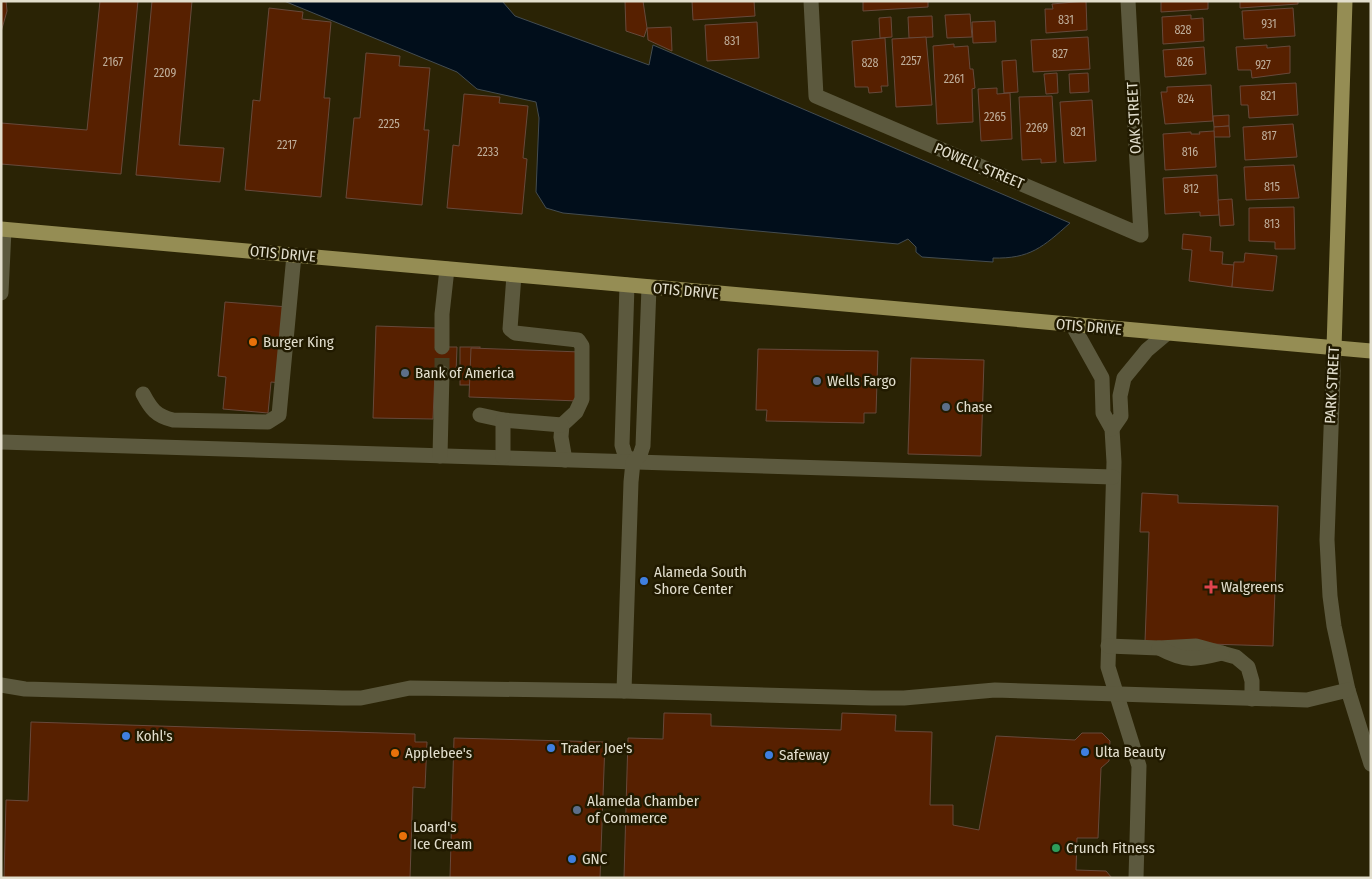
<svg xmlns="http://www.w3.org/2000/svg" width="1372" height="879" font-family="'Fira Sans Condensed',sans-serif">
	<rect width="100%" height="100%" fill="#2a2305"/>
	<path fill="#010e1b" stroke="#444c50" d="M284,1H502L515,16L649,65L653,45L1070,223C1043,247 1030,259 993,258V262L922,257L916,252V247L908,239L898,244L563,213L546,208L536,192L539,118L536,102L477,89L457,72Z"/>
	<g fill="#572000" stroke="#67493b">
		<path d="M1,1H6L7,11L1,32Z"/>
		<path d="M100,1H138L121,174L1,164V123L87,130Z"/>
		<path d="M152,1H192L179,145L224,148L220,182L136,175Z"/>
		<path d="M625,1H643L647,28L644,37L626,31Z"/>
		<path d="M692,1H754L755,16L693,20Z"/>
		<path d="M863,1H928V7L863,11Z"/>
		<path d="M1086,1L1087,30L1046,33L1045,9H1053L1052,4Z"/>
		<path d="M1161,1H1208V9L1161,12Z"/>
		<path d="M1240,1H1298V4L1240,8Z"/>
		<path d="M269,8L303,12L302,19L331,22L324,98H330L321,197L245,190L253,100L260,101Z"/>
		<path d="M1293,8L1295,36L1244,39L1242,11Z"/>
		<path d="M970,14L972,37L947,38L945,15Z"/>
		<path d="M1191,15V19L1203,18L1204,41L1163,44L1162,17Z"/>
		<path d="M932,16L933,37L909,38L908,17Z"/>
		<path d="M891,17L892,37L880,38L879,18Z"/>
		<path d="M995,21L996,42L973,43L972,22Z"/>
		<path d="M757,22L759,58L707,61L705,25Z"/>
		<path d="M671,27L672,51L648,40L647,28Z"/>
		<path d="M926,37L932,105L896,107L892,39Z"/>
		<path d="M1088,37L1090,69L1033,72L1031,40Z"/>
		<path d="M885,38L888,86H881L882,92L869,93L868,87H855L852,41Z"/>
		<path d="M954,44V47L968,46L970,69H973L975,88L972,89L973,122L937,124L933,46Z"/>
		<path d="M1267,45V48L1290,46V73L1252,78L1251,70H1238L1236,47Z"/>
		<path d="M1204,47L1206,74L1165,77L1163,50Z"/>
		<path d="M366,53L400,56L399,66L430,68L424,130H429L422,205L346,198L354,118H360Z"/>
		<path d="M1016,60L1018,92L1004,93L1002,61Z"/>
		<path d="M1057,73L1058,93L1046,94L1044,74Z"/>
		<path d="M1088,73L1089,92L1070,93L1069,74Z"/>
		<path d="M1296,83L1298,115L1249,118L1248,105H1241L1240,86Z"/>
		<path d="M1211,85L1213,121L1165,124L1161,92H1167V87Z"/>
		<path d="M997,88V94L1010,93L1012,139L981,141L978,89Z"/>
		<path d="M464,94L500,97L499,103L528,106L523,158L527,159L522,214L447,208L453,145L459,146Z"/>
		<path d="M1052,96L1056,162L1041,163V159L1022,160L1019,97Z"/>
		<path d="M1092,100L1096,161L1064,163L1060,102Z"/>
		<path d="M1229,115V126L1214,127L1213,116Z"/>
		<path d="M1293,124L1297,157L1245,160L1243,127Z"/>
		<path d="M1229,126L1230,137H1214V127Z"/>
		<path d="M1214,131L1216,167L1165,170L1163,134L1191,132V134H1200L1199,132Z"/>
		<path d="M1294,165L1299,198L1246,200L1244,167Z"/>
		<path d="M1217,175L1219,215L1200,216V212L1165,214L1163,178Z"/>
		<path d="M1232,199L1234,225L1220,226L1218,200Z"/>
		<path d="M1294,207L1295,249H1275V242L1249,241V208Z"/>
		<path d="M1183,234L1211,237L1210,251L1223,252L1222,264L1234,265L1232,287L1189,281L1192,250L1182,249Z"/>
		<path d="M1245,253L1277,256L1273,291L1232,287L1234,262H1244Z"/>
		<path d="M225,302L288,307L281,383L271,382L268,413L223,409L226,377L218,376Z"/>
		<path d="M376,326L437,328L436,347H457L456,373L435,372L433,419L373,418Z"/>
		<rect x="460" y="347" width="20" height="38"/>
		<path d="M471,348L581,352L579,401L469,397Z"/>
		<path d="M758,349L878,351L876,413H864V423L766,421L767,410H756Z"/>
		<path d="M911,358L984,360L981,456L908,454Z"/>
		<path d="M1142,493L1178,495V503L1278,506L1273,646L1145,642L1149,532H1140Z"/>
		<path d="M664,713L711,714V726L841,730L842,713L896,715L895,731L932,732L930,805H953V825L979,830L996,736L1075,740L1082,733H1102L1110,741L1109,761L1101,768L1098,838H1077L1076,870L1106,871L1112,878H624L628,738L663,739Z"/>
		<path d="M31,722L415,734V742H427L425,788L413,787L410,878H4L6,800L28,801Z"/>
		<path d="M454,738L605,742L600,878H450Z"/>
	</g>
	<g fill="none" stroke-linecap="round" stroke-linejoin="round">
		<path stroke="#463f23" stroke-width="15" stroke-dasharray="15 8" stroke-linecap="butt" d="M442,373V347"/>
		<g stroke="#5c593e" stroke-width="15">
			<path d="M811,1L816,96L1141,235L1128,1"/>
			<path d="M514,275L510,329L515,333L578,340L582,346V399L576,412L562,425L561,437L565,460"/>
			<path d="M627,285L622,445L625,455L633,462"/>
			<path d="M1,293L4,230"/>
			<path d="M1073,326L1102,378L1103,413L1112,429L1114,462L1108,667L1139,766L1136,878"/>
			<path d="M442,347V314L447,269"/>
			<path d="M1334,348L1327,540L1330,596L1334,626L1348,690L1371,764"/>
			<path d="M143,394C151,409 156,416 173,420L268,422L279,415L294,255"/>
			<path d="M480,415L503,420L562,425"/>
			<path d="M1112,429L1121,416L1120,396L1124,378L1147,350L1166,334"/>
			<path d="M1,442L1113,477"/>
			<path d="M440,456L442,373"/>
			<path d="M503,457V420"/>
			<path d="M1108,646L1159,648L1196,646L1236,657L1248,667L1252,681V699"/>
			<path d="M1159,648C1185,662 1194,660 1222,653"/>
			<path d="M1,685L25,689L342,698H361L410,688L624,691L872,698H904L995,690L1307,700L1348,690"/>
			<path d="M624,691L631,482L633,462L640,455L643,446L649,287"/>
		</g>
		<g stroke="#958d54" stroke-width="15">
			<path d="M1,229L1371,351"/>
			<path d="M1334,348L1345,1"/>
		</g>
	</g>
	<g fill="#e8710a" stroke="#211a00" stroke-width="2">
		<circle cx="253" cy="342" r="5"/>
		<circle cx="395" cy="753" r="5"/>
		<circle cx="403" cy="836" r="5"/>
	</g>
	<g fill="#5c6f8a" stroke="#211a00" stroke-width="2">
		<circle cx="405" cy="373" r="5"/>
		<circle cx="817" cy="381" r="5"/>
		<circle cx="946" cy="407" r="5"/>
		<circle cx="577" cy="810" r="5"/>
	</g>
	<g fill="#3f7fe0" stroke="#211a00" stroke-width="2">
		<circle cx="644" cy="581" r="5"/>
		<circle cx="126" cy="736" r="5"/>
		<circle cx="551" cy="748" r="5"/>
		<circle cx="1085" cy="752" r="5"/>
		<circle cx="769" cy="755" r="5"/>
		<circle cx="572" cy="859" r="5"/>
	</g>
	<path fill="#e0444e" stroke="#211a00" stroke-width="2" d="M1208.5 579.5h5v5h5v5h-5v5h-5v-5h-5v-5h5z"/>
	<circle fill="#2e9e5b" stroke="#211a00" stroke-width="2" cx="1056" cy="848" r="5"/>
	<g text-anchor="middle" stroke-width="5" stroke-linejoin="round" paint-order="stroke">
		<g font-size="12" fill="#bfae9a">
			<text x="1066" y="24">831</text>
			<text x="1269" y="28">931</text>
			<text x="1183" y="34">828</text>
			<text x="732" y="45">831</text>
			<text x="1060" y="58">827</text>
			<text x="911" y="65">2257</text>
			<text x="113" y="66">2167</text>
			<text x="1185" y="66">826</text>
			<text x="870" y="67">828</text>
			<text x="1263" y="69">927</text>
			<text x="165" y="77">2209</text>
			<text x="954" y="83">2261</text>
			<text x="1268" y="100">821</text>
			<text x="1186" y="103">824</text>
			<text x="995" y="121">2265</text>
			<text x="389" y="128">2225</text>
			<text x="1037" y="132">2269</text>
			<text x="1078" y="136">821</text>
			<text x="1269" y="140">817</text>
			<text x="287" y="149">2217</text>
			<text x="488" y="156">2233</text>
			<text x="1190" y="156">816</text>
			<text x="1272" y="191">815</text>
			<text x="1191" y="193">812</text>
			<text x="1272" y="228">813</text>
		</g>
		<g font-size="15" fill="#e2decd" stroke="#211a00">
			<text transform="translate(1134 118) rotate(-93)" y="5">OAK STREET</text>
			<text transform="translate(979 166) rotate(23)" y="5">POWELL STREET</text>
			<text transform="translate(283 254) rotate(5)" y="5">OTIS DRIVE</text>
			<text transform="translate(686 291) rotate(5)" y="5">OTIS DRIVE</text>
			<text transform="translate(1089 327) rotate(5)" y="5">OTIS DRIVE</text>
			<text transform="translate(1332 385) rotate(-87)" y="5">PARK STREET</text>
		</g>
		<g font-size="15" fill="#e2decd" stroke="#211a00" text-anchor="start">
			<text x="263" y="347">Burger King</text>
			<text x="415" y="378">Bank of America</text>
			<text x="827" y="386">Wells Fargo</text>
			<text x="956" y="412">Chase</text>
			<text x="654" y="577">Alameda South<tspan x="654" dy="17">Shore Center</tspan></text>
			<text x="1221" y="592">Walgreens</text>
			<text x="136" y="741">Kohl's</text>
			<text x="561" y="753">Trader Joe's</text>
			<text x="1095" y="757">Ulta Beauty</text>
			<text x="405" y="758">Applebee's</text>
			<text x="779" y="760">Safeway</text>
			<text x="587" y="806">Alameda Chamber<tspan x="587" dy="17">of Commerce</tspan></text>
			<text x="413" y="832">Loard's<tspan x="413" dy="17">Ice Cream</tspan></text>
			<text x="1066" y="853">Crunch Fitness</text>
			<text x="582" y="864">GNC</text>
		</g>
	</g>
	<rect width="1372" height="879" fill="none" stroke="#e2decd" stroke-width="5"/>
</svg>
